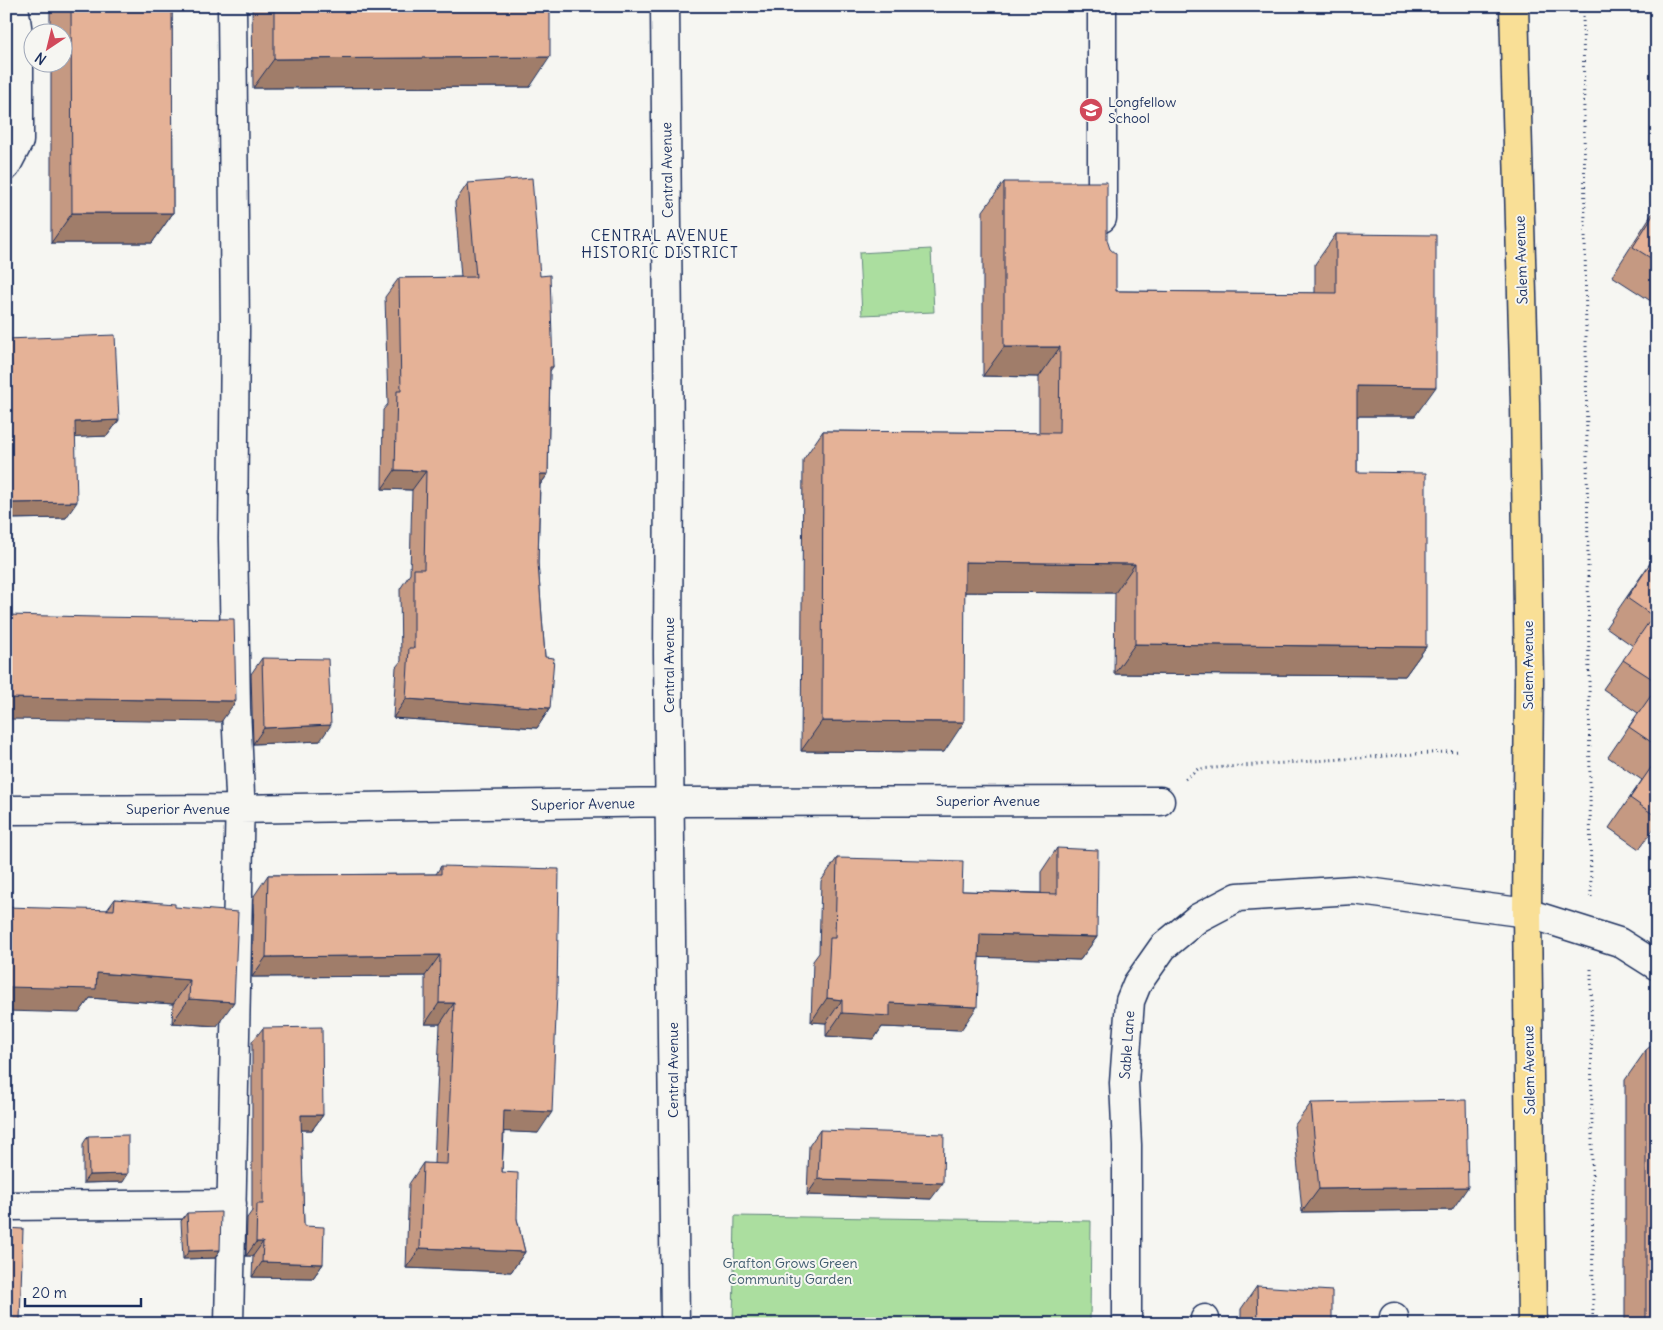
<svg xmlns="http://www.w3.org/2000/svg" width="1663" height="1330" font-family="Delius,sans-serif">
	<style>
		.green { fill: #abde9f; stroke: #63867e }
		.lines { fill: none; stroke-linecap: round; stroke-linejoin: round }
		.minor-casing { stroke: #1b2f5e; stroke-width: 31 }
		.major-casing { stroke: #1b2f5e; stroke-width: 31 }
		.path { stroke: #1b2f5e; stroke-width: 3; stroke-dasharray: 1 4; stroke-linecap: butt }
		.minor { stroke: #f6f6f2; stroke-width: 28 }
		.major { stroke: #f9df96; stroke-width: 28 }
		.wall { fill: #c59982; stroke: #1b2f5e }
		.shaded-wall { fill: #a07d6a; stroke: #1b2f5e }
		.building { fill: #e5b297; stroke: #1b2f5e }
		.labels { text-anchor: middle; stroke-width: 4; stroke-linejoin: round; paint-order: stroke }
		.poi-label { font-size: 14px; fill: #1b2f5e; stroke: #f6f6f2; text-anchor: start }
		.street-label { font-size: 14px; fill: #1b2f5e; stroke: #f6f6f2 }
		.park-label { font-size: 14px; fill: #3f5b6e; stroke: #f6f6f2 }
		.neighbourhood-label { font-size: 15px; letter-spacing: 1px; fill: #1b2f5e; stroke: #f6f6f2 }
	</style>
	<rect width="100%" height="100%" fill="#f6f6f2"/>
	<filter id="ink" filterUnits="userSpaceOnUse"><feTurbulence type="fractalNoise" baseFrequency=".02" numOctaves="2"/><feDisplacementMap in="SourceGraphic" scale="10" xChannelSelector="R" yChannelSelector="G"/><feConvolveMatrix kernelMatrix="1 2 1 2 8 2 1 2 1" color-interpolation-filters="sRGB"/></filter>
	<g filter="url(#ink)">
		<path class="green" d="M 931,249 L 934,312 L 862,315 L 859,253 Z
			M 735,1216 L 1091,1221 L 1090,1324 L 733,1324 Z"/>
		<g class="lines">
			<g class="minor-casing">
				<path id="minor" d="M 665,6 L 669,448 L 668,653 L 675,1324
					M 6,166 L 19,141 L 19,40 L 14,6
					M 1102,218 L 1102,6
					M 6,810 L 240,809 L 671,802 L 1160,801
					M 6,1206 L 232,1204
					M 1205,1319 L 1205,1324
					M 229,1324 L 240,794 L 236,709 L 233,538 L 235,330 L 232,6
					M 1127,1324 L 1127,1145 L 1124,1083 L 1130,1001 L 1137,984 L 1163,947 L 1198,918 L 1238,897 L 1353,890 L 1527,913 L 1619,942 L 1657,966
					M 1394,1324 L 1394,1317"/>
			</g>
			<g class="major-casing">
				<path id="major" d="M 1514,6 L 1525,403 L 1529,681 L 1527,913 L 1532,1324"/>
			</g>
			<path class="path" d="M 1583,6 L 1591,898
				M 1185,779 L 1198,769 L 1459,751
				M 1591,969 L 1593,1324"/>
			<use href="#minor" class="minor"/>
			<use href="#major" class="major"/>
		</g>
		<path class="wall" d="M 50,6 L 172,6 L 173,213 L 152,243 L 51,243 L 51,62 L 62,62 L 62,32 L 50,32 Z
			M 252,6 L 550,6 L 530,87 L 253,88 Z
			M 1004,182 L 1107,240 L 1116,291 L 1315,293 L 1315,264 L 1336,234 L 1415,416 L 1357,416 L 1357,472 L 1426,647 L 1405,676 L 1114,674 L 1115,593 L 965,592 L 944,752 L 801,751 L 803,460 L 823,431 L 1039,433 L 1039,377 L 983,376 L 983,211 Z
			M 468,183 L 540,276 L 553,367 L 550,371 L 548,474 L 540,485 L 538,563 L 545,657 L 550,708 L 537,728 L 393,718 L 396,667 L 401,661 L 400,589 L 410,574 L 412,490 L 382,489 L 383,410 L 388,404 L 385,297 L 399,278 L 461,277 L 455,202 Z
			M 1657,206 L 1657,305 L 1612,276 Z
			M 6,339 L 119,420 L 107,436 L 75,437 L 66,518 L 6,519 Z
			M 1657,553 L 1657,824 L 1639,849 L 1609,828 L 1642,780 L 1608,757 L 1638,713 L 1603,689 L 1633,646 L 1606,627 Z
			M 262,658 L 320,741 L 253,744 L 251,674 Z
			M 1057,848 L 1097,937 L 1080,960 L 979,957 L 961,1030 L 882,1027 L 874,1039 L 826,1036 L 826,1023 L 811,1022 L 813,961 L 819,953 L 821,881 L 837,858 L 962,891 L 1041,893 L 1041,872 Z
			M 441,866 L 538,1133 L 504,1131 L 502,1172 L 517,1219 L 525,1252 L 511,1272 L 406,1268 L 409,1184 L 423,1163 L 434,1164 L 440,1024 L 425,1024 L 425,976 L 252,977 L 254,896 L 268,875 L 436,874 Z
			M 115,899 L 175,907 L 217,1026 L 172,1023 L 173,1004 L 90,998 L 79,1013 L 107,910 Z
			M 263,1028 L 323,1115 L 312,1130 L 301,1130 L 304,1226 L 323,1264 L 313,1278 L 252,1277 L 253,1256 L 246,1256 L 247,1218 L 252,1211 L 252,1042 Z
			M 1646,1050 L 1657,1324 L 1625,1324 L 1625,1080 Z
			M 1311,1103 L 1452,1210 L 1302,1212 L 1294,1126 Z
			M 820,1130 L 931,1199 L 807,1195 L 809,1146 Z
			M 88,1136 L 123,1182 L 83,1183 L 83,1144 Z
			M 187,1213 L 220,1250 L 215,1258 L 183,1259 L 181,1221 Z
			M 1257,1286 L 1332,1324 L 1241,1324 L 1241,1309 Z"/>
		<path class="shaded-wall" d="M 550,57 L 530,87 L 253,88 L 274,59 Z
			M 72,213 L 173,213 L 152,243 L 51,243 Z
			M 1004,347 L 1060,347 L 1039,377 L 983,376 Z
			M 1357,386 L 1436,387 L 1415,416 L 1337,416 Z
			M 119,420 L 107,436 L 64,438 L 75,422 Z
			M 395,470 L 426,471 L 412,490 L 382,489 Z
			M 540,474 L 548,474 L 534,493 Z
			M 77,502 L 66,518 L 6,519 L 6,503 Z
			M 965,562 L 1135,564 L 1115,593 L 945,592 Z
			M 1135,644 L 1426,647 L 1405,676 L 1114,674 Z
			M 6,698 L 236,701 L 221,722 L 6,719 Z
			M 406,699 L 550,708 L 537,728 L 393,718 Z
			M 822,721 L 964,722 L 944,752 L 801,751 Z
			M 331,725 L 320,741 L 253,744 L 264,728 Z
			M 980,934 L 1097,937 L 1080,960 L 964,957 Z
			M 440,955 L 425,976 L 252,977 L 266,957 Z
			M 97,973 L 190,980 L 173,1004 L 90,998 L 79,1013 L 6,1011 L 6,987 Z
			M 827,998 L 842,1000 L 826,1023 L 811,1022 Z
			M 189,999 L 234,1002 L 217,1026 L 172,1023 Z
			M 439,1003 L 454,1003 L 440,1024 L 425,1024 Z
			M 890,1003 L 977,1007 L 961,1030 L 882,1027 L 874,1039 L 826,1036 L 842,1013 Z
			M 504,1110 L 552,1112 L 538,1133 L 490,1131 Z
			M 301,1115 L 323,1115 L 312,1130 L 291,1130 Z
			M 128,1174 L 123,1182 L 83,1183 L 89,1175 Z
			M 818,1179 L 943,1183 L 931,1199 L 807,1195 Z
			M 1468,1187 L 1452,1210 L 1302,1212 L 1319,1189 Z
			M 256,1242 L 263,1242 L 253,1256 L 246,1256 Z
			M 420,1248 L 525,1252 L 511,1272 L 406,1268 Z
			M 220,1250 L 215,1258 L 183,1259 L 189,1251 Z
			M 262,1262 L 323,1264 L 313,1278 L 252,1277 Z"/>
		<path class="building" d="M 71,6 L 172,6 L 173,213 L 72,213 Z
			M 274,6 L 550,6 L 550,57 L 274,59 Z
			M 532,178 L 540,276 L 550,275 L 553,367 L 550,367 L 548,474 L 540,474 L 538,563 L 545,657 L 554,658 L 550,708 L 406,699 L 409,648 L 414,648 L 414,569 L 424,569 L 426,471 L 395,470 L 397,391 L 401,391 L 399,278 L 476,277 L 468,183 Z
			M 1004,182 L 1107,182 L 1107,240 L 1110,249 L 1116,254 L 1116,291 L 1336,293 L 1336,234 L 1436,235 L 1436,387 L 1357,386 L 1357,472 L 1426,473 L 1426,647 L 1135,644 L 1135,564 L 965,562 L 964,722 L 822,721 L 823,431 L 1059,433 L 1060,347 L 1004,347 Z
			M 1657,209 L 1657,262 L 1633,247 Z
			M 115,335 L 119,420 L 75,422 L 77,502 L 6,503 L 6,438 L 8,438 L 6,398 L 6,339 Z
			M 1657,554 L 1657,682 L 1623,660 L 1653,616 L 1627,598 Z
			M 6,615 L 96,617 L 234,619 L 236,701 L 6,698 Z
			M 262,658 L 328,659 L 331,725 L 264,728 Z
			M 1657,687 L 1657,746 L 1629,727 Z
			M 1657,759 L 1657,817 L 1630,798 Z
			M 1057,848 L 1098,850 L 1097,937 L 980,934 L 977,1007 L 890,1003 L 890,1016 L 842,1013 L 842,1000 L 827,998 L 830,938 L 835,938 L 837,858 L 963,861 L 962,891 L 1057,894 Z
			M 441,866 L 559,869 L 557,993 L 552,1112 L 504,1110 L 502,1172 L 518,1173 L 517,1219 L 525,1252 L 420,1248 L 423,1163 L 447,1164 L 454,1003 L 439,1003 L 440,955 L 266,957 L 268,875 L 441,874 Z
			M 115,899 L 175,904 L 175,907 L 238,912 L 234,1002 L 189,999 L 190,980 L 97,973 L 96,989 L 6,987 L 6,907 L 114,910 Z
			M 322,1027 L 323,1115 L 301,1115 L 304,1226 L 324,1227 L 323,1264 L 262,1262 L 263,1242 L 256,1242 L 257,1204 L 263,1204 L 263,1028 Z
			M 1657,1041 L 1657,1324 L 1646,1324 L 1646,1050 Z
			M 1466,1100 L 1468,1187 L 1319,1189 L 1311,1103 Z
			M 820,1130 L 944,1134 L 943,1183 L 818,1179 Z
			M 128,1135 L 128,1174 L 89,1175 L 88,1136 Z
			M 221,1212 L 220,1250 L 189,1251 L 187,1213 Z
			M 6,1228 L 23,1229 L 20,1320 L 32,1322 L 33,1324 L 6,1324 Z
			M 1257,1286 L 1332,1291 L 1332,1324 L 1258,1324 Z
			M 274,1322 L 328,1322 L 328,1324 L 274,1324 Z
			M 548,1322 L 548,1324 L 432,1324 L 432,1323 Z"/>
	</g>
	<defs>
		<g id="school-disc" transform="scale(1.25)"><circle r="9.5" fill="#d1495b" stroke="#f6f6f2"/><path d="M0-5L7-2L0 1L-7-2ZM-4 1L0 2.5L4 1V4Q0 6-4 4Z" fill="#fff"/></g>
	</defs>
	<g fill-rule="evenodd">
		<use href="#school-disc" x="1091" y="110"/>
	</g>
	<g class="labels">
		<g class="poi-label">
			<text x="1108" y="107">Longfellow<tspan x="1108" dy="16">School</tspan></text>
		</g>
		<g class="street-label">
			<text transform="translate(667 170) rotate(-91)" y="5">Central Avenue</text>
			<text transform="translate(1521 260) rotate(-92)" y="5">Salem Avenue</text>
			<text transform="translate(669 665) rotate(-90)" y="5">Central Avenue</text>
			<text transform="translate(1528 665) rotate(-90)" y="5">Salem Avenue</text>
			<text x="988" y="806">Superior Avenue</text>
			<text transform="translate(583 804) rotate(-1)" y="5">Superior Avenue</text>
			<text x="178" y="814">Superior Avenue</text>
			<text transform="translate(1127 1045) rotate(-86)" y="5">Sable Lane</text>
			<text transform="translate(673 1070) rotate(-90)" y="5">Central Avenue</text>
			<text transform="translate(1529 1070) rotate(-91)" y="5">Salem Avenue</text>
		</g>
		<g class="park-label">
			<text x="790" y="1268">Grafton Grows Green<tspan x="790" dy="16">Community Garden</tspan></text>
		</g>
		<g class="neighbourhood-label">
			<text x="660" y="241">CENTRAL AVENUE<tspan x="660" dy="17">HISTORIC DISTRICT</tspan></text>
		</g>
	</g>
	<rect width="1663" height="1330" fill="none" stroke="#f6f6f2" stroke-width="25"/>
	<rect x="12" y="12" width="1638" height="1305" fill="none" stroke="#1b2f5e" stroke-width="2" filter="url(#ink)"/>
	<g transform="translate(48 48) rotate(215)"><circle r="24" fill="#f6f6f2" stroke="#9ea6b7"/>
	<path d="M0-4L9 19L0 12L-9 19Z" fill="#d1495b"/>
	<text y="-8" font-size="14" font-weight="bold" text-anchor="middle" fill="#1b2f5e">N</text>
	</g>
	<path d="M25 1298v8h116v-8" fill="none" stroke="#1b2f5e" stroke-width="2.5"/>
	<text x="32" y="1298" font-size="15" fill="#1b2f5e" stroke="#f6f6f2" stroke-width="4" paint-order="stroke">20 m</text>
</svg>
